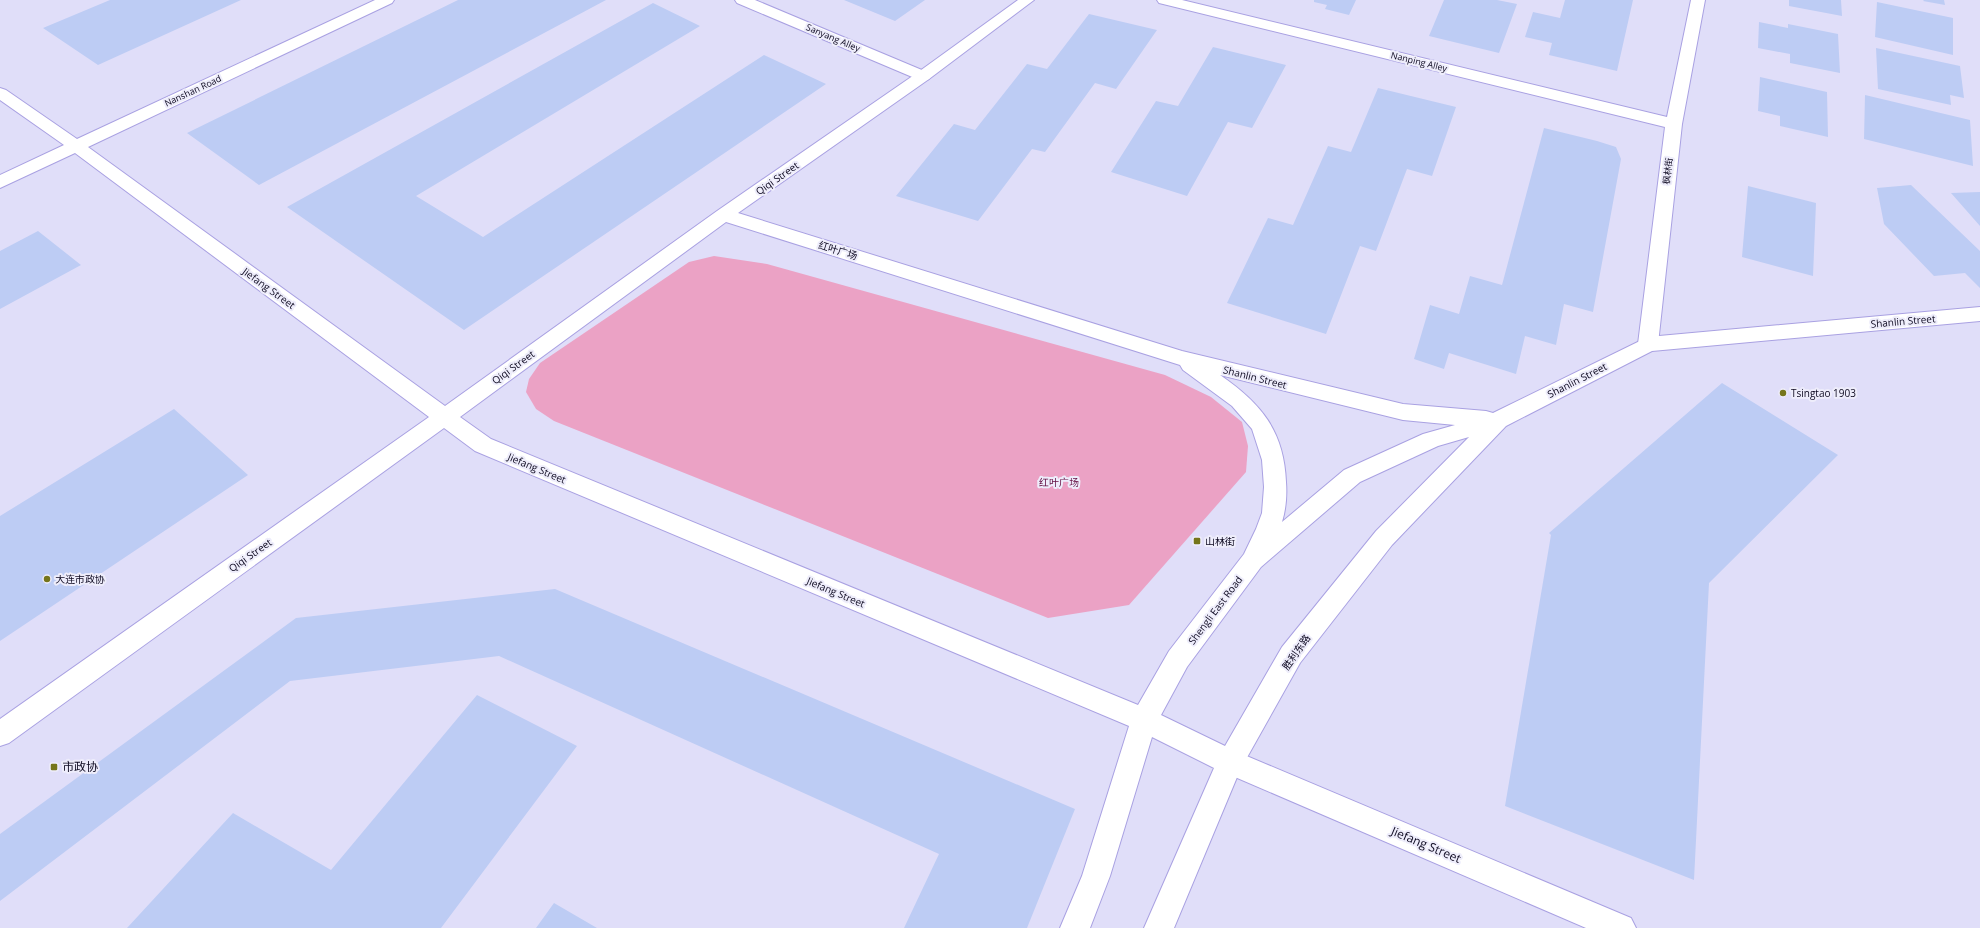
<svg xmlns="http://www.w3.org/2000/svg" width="1980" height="928" font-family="'Open Sans','Noto Sans SC',sans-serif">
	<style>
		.green { fill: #eba2c5 }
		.building { fill: #bdccf4 }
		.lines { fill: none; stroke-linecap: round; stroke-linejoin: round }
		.street-casing { stroke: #a9a1e2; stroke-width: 2 }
		.secondary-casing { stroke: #a9a1e2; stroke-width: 2 }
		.street { fill: #fff; fill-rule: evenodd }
		.secondary { fill: #fff; fill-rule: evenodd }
		.poi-dot { fill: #75751b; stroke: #eeedfb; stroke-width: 1.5 }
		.labels { text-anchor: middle; stroke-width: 4; stroke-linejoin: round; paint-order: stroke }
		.far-street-label { font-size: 9px; fill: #0d0920; stroke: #eeedfb }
		.street-label { font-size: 10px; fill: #0d0920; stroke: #eeedfb }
		.poi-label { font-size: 10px; fill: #0d0920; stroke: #eeedfb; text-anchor: start }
		.park-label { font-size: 10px; fill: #630e42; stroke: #eeedfb }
		.near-poi-label { font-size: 12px; fill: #0d0920; stroke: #eeedfb; text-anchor: start }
		.near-street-label { font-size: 12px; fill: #0d0920; stroke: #eeedfb }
	</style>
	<rect width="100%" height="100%" fill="#e0def9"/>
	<path class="green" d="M 714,256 L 767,264 L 1165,375 L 1211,397 L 1242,422 L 1248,446 L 1246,472 L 1129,605 L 1048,618 L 554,421 L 536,409 L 526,392 L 529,379 L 540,363 L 689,262 Z"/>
	<path class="building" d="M 110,0 L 241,0 L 98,65 L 43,28 Z
		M 458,0 L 606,0 L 259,185 L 187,133 Z
		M 844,0 L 925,0 L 895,21 Z
		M 1314,0 L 1356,0 L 1349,15 L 1325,9 L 1327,5 L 1314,2 Z
		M 1444,0 L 1497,0 L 1517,4 L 1499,53 L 1429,36 Z
		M 1565,0 L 1633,0 L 1617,71 L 1549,55 L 1552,43 L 1525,37 L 1533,12 L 1560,18 Z
		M 1789,0 L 1841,0 L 1842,16 L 1789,6 Z
		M 1924,0 L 1944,0 L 1945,5 L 1923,1 Z
		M 1877,2 L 1953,18 L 1953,55 L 1875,37 Z
		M 653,3 L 700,26 L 416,196 L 483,237 L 764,55 L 826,84 L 464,330 L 287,207 Z
		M 1089,14 L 1157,30 L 1116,89 L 1095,83 L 1045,152 L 1032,149 L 978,221 L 896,196 L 954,124 L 975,130 L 1027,64 L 1047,69 Z
		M 1759,22 L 1788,28 L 1788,24 L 1838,34 L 1840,73 L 1790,63 L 1790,54 L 1758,48 Z
		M 1213,47 L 1286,65 L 1252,128 L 1228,122 L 1187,196 L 1111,172 L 1156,101 L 1178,106 Z
		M 1876,48 L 1960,66 L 1964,98 L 1950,95 L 1951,105 L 1878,89 Z
		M 1760,77 L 1827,92 L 1828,137 L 1780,126 L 1780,116 L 1758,111 Z
		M 1378,88 L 1456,107 L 1432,176 L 1407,169 L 1376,251 L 1360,246 L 1326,334 L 1227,303 L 1268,218 L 1293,225 L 1328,146 L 1351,152 Z
		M 1865,95 L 1970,120 L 1973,166 L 1864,139 Z
		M 1544,128 L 1597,141 L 1616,147 L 1621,159 L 1593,312 L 1564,304 L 1556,345 L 1525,336 L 1516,374 L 1449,353 L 1444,369 L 1414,359 L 1430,305 L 1459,314 L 1470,276 L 1502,285 Z
		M 1911,185 L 1980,251 L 1980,288 L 1965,273 L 1934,276 L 1884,224 L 1877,188 Z
		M 1748,186 L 1816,203 L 1813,276 L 1742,257 Z
		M 1980,192 L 1980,226 L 1951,193 Z
		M 38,231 L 81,265 L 0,309 L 0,251 Z
		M 1722,383 L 1838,455 L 1709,583 L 1694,880 L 1505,806 L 1551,535 L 1549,533 Z
		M 174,409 L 248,475 L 0,641 L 0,516 Z
		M 555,589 L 1075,809 L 1027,928 L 904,928 L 939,854 L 499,656 L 290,681 L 0,901 L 0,834 L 296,618 Z
		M 477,695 L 577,746 L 441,928 L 127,928 L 233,813 L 331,870 Z
		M 554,903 L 597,928 L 536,928 Z"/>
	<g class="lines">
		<g class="street-casing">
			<path id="street" d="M 735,0 L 755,0 L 929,73 L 931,76 L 929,79 L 923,81 L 917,79 L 737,3 Z
				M 1157,0 L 1182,0 L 1667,117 L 1691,0 L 1705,0 L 1682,124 L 1658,344 L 1655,349 L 1648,351 L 1641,349 L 1638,344 L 1665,127 L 1159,3 Z
				M 1230,749 L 1631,918 L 1636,928 L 1586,928 L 1221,771 L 1217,762 L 1221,753 Z"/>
		</g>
		<g class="secondary-casing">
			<path id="secondary" d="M 375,0 L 394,0 L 392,3 L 88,147 L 445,406 L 717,211 L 917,73 L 1018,0 L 1034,0 L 929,79 L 738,213 L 1182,351 L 1403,404 L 1486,411 L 1493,413 L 1648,337 L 1980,307 L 1980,321 L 1652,351 L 1506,426 L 1392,545 L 1300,663 L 1240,770 L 1174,928 L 1144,928 L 1214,768 L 1152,737 L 1110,876 L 1090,928 L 1060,928 L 1082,876 L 1129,726 L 475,451 L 444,428 L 9,743 L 0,746 L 0,719 L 429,417 L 75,153 L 0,188 L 0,175 L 64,145 L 0,100 L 0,88 L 6,90 L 77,139 ZM 726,222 L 1180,365 L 1183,370 L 1232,406 L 1252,429 L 1262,460 L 1264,487 L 1262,513 L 1256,529 L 1244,554 L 1169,651 L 1138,705 L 491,439 L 460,417 ZM 1220,375 L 1403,420 L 1455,425 L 1423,434 L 1344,470 L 1282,522 C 1286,509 1287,495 1286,482 C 1284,431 1261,403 1220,375 ZM 1469,437 L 1376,531 L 1282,647 L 1225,746 L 1161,715 L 1187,667 L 1261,567 L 1360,482 L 1438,446 Z"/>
		</g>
		<use href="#street" class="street"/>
		<use href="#secondary" class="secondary"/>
	</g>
	<g class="poi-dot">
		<circle cx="1783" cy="393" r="4"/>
		<rect x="1193" y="537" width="8" height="8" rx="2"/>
		<circle cx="47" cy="579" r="4"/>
		<rect x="50" y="763" width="8" height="8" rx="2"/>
	</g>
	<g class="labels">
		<g class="far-street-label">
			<text transform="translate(833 38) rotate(23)" y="3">Sanyang Alley</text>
			<text transform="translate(1419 62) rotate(14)" y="3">Nanping Alley</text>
			<text transform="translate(193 91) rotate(-25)" y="3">Nanshan Road</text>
			<text transform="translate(1668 171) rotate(-83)" y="3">枫林街</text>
		</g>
		<g class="street-label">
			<text transform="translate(777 178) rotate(-35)" y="4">Qiqi Street</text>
			<text transform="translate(838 250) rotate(17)" y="4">红叶广场</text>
			<text transform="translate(269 288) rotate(36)" y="4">Jiefang Street</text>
			<text transform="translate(1903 321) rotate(-5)" y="4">Shanlin Street</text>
			<text transform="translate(513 367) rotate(-36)" y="4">Qiqi Street</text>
			<text transform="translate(1255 377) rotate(14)" y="4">Shanlin Street</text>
			<text transform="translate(1577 380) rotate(-27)" y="4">Shanlin Street</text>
			<text transform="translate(537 468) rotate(23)" y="4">Jiefang Street</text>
			<text transform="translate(250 555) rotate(-35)" y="4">Qiqi Street</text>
			<text transform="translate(836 592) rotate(23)" y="4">Jiefang Street</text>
			<text transform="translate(1215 610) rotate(-53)" y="4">Shengli East Road</text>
			<text transform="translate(1296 652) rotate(-55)" y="4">胜利东路</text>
		</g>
		<g class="poi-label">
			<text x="1791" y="397">Tsingtao 1903</text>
			<text x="1205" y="545">山林街</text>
			<text x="55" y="583">大连市政协</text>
		</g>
		<g class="park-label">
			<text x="1059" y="486">红叶广场</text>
		</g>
		<g class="near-poi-label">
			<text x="62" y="771">市政协</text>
		</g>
		<g class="near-street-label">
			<text transform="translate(1426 845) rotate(23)" y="4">Jiefang Street</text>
		</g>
	</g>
</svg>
